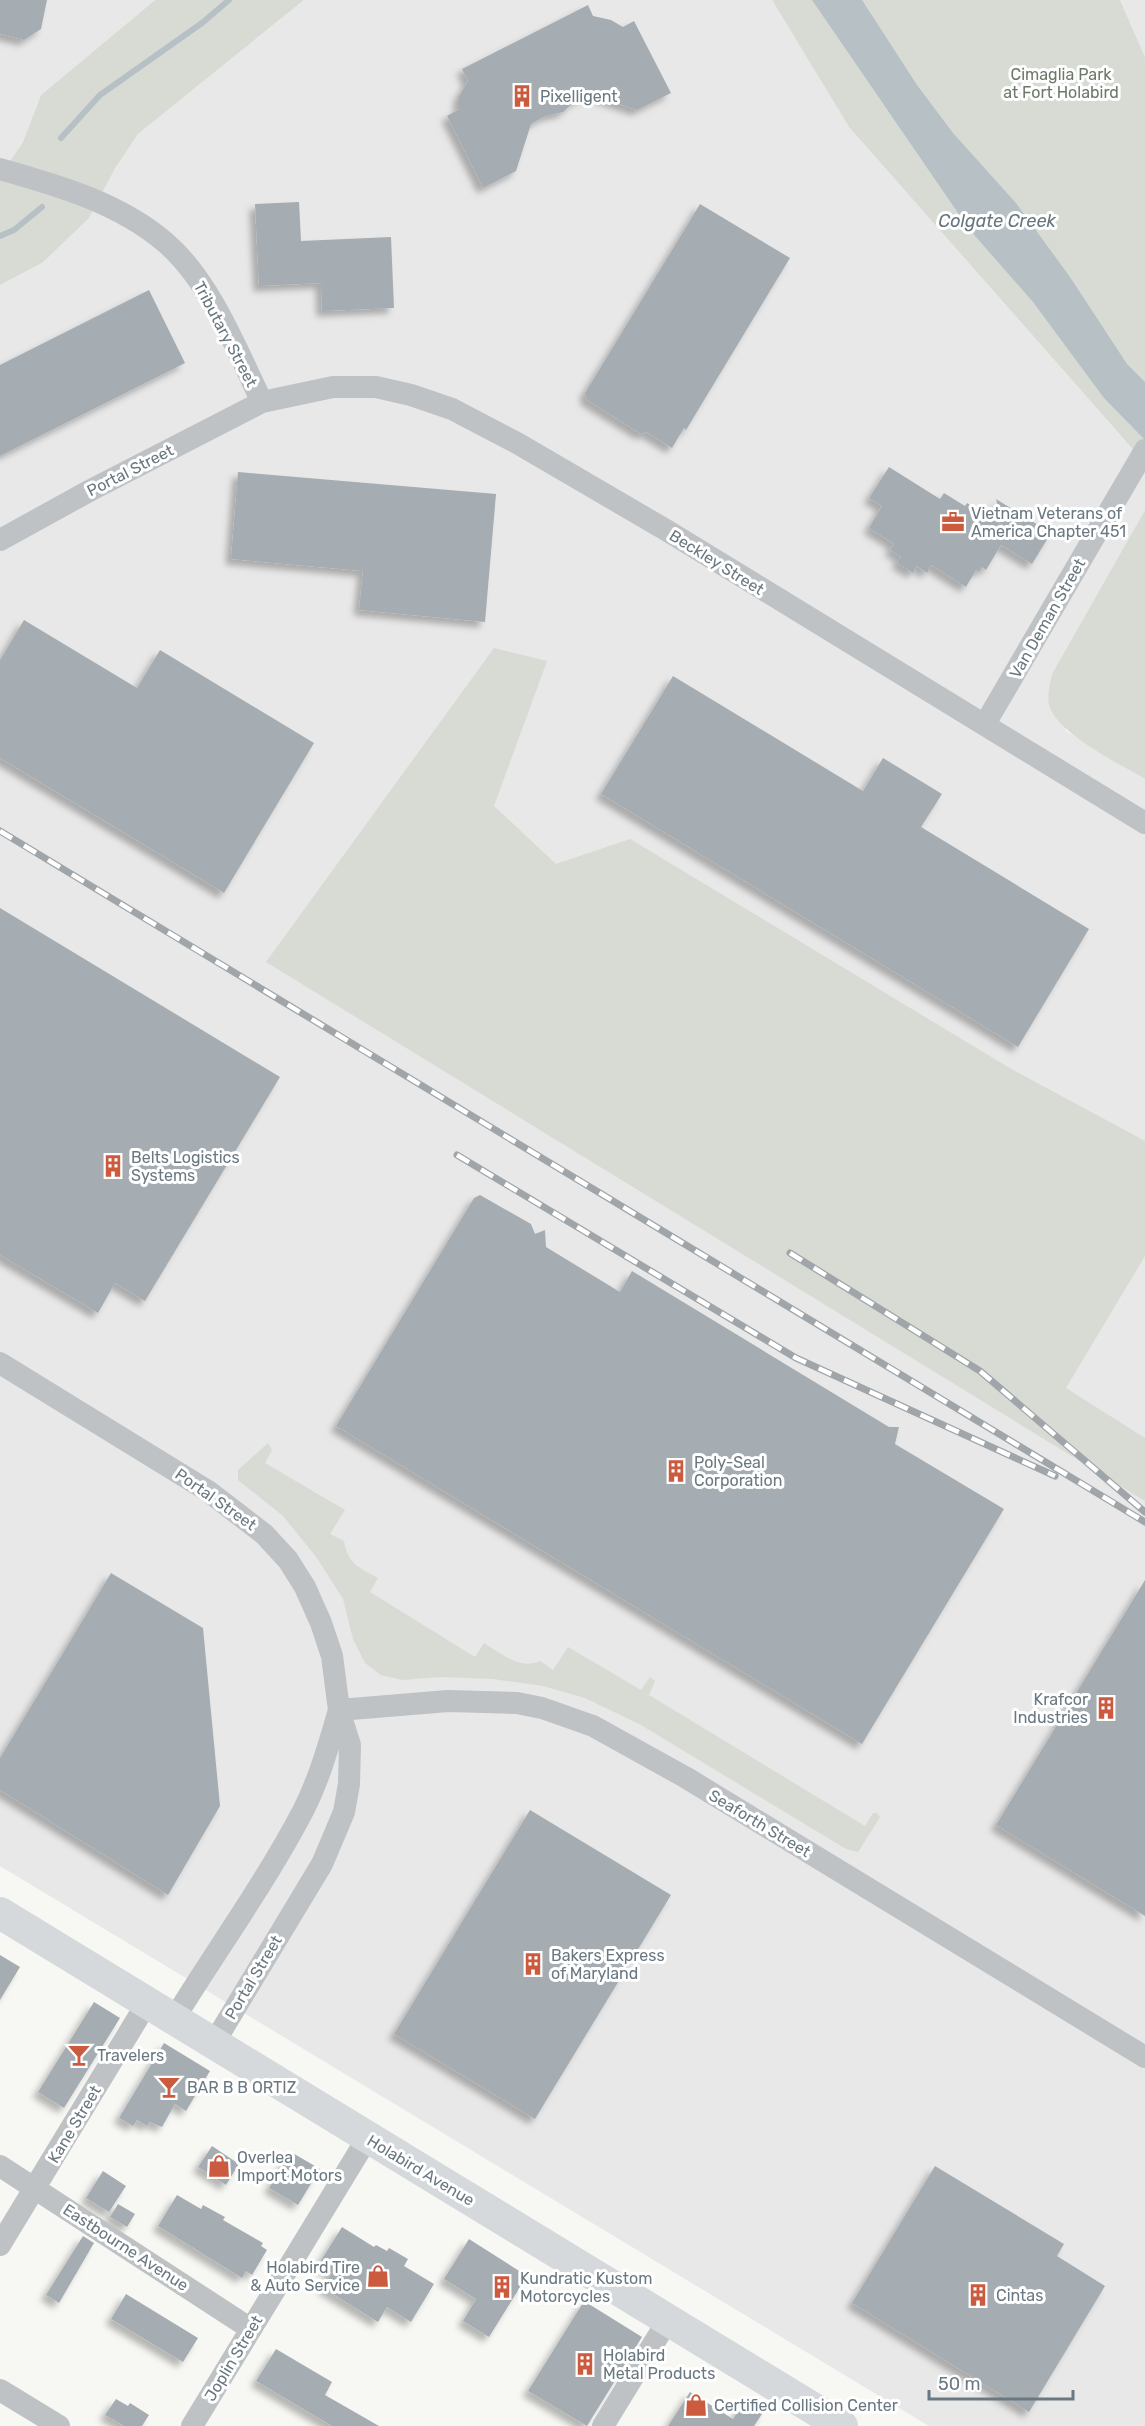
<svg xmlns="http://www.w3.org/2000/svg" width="1145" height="2426" font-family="Rubik,sans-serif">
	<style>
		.built { fill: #e7e8e7 }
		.green { fill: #d7dbd4 }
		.water { fill: #b7c1c5 }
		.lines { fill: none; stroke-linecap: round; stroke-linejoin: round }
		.stream { stroke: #b7c1c5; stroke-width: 6 }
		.building { fill: #a6adb2; filter: url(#shadow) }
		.street { stroke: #bec2c5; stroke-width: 22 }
		.secondary { stroke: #d5d9dc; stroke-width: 32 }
		.rail-casing { stroke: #9fa5a9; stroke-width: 7 }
		.rail { stroke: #fff; stroke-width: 4.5; stroke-dasharray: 14; stroke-linecap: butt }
		.labels { text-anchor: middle; stroke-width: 6; stroke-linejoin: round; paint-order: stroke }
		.park-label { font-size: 16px; fill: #6c7968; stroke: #fff }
		.poi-label { font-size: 16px; fill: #6a7881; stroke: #fff; text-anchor: start }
		.street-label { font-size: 16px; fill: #6a7881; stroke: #fff }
		.water-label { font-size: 18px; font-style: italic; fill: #66777d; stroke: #fff }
	</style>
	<defs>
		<filter id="shadow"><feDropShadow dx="-5.5" dy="5.5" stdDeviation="3" flood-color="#0004"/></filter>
	</defs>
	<rect width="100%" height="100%" fill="#f7f7f4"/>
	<path class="built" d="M 0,0 L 155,0 L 41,95 L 23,142 L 0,176 Z
		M 304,0 L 772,0 L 849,127 L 1145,463 L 1145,510 L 1053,672 L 1066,731 L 1145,779 L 1145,2426 L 929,2426 L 0,1866 L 0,285 L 42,263 L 114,170 L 138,134 Z
		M 1120,0 L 1145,0 L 1145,57 Z"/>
	<path class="green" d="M 155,0 L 304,0 L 138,134 L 114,170 L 89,218 L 42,263 L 0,285 L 0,176 L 23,142 L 41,95 Z
		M 772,0 L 1120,0 L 1145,57 L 1145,463 L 849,127 Z
		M 1145,510 L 1145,779 C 1119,763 1057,734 1049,705 C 1047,695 1050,682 1053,672 Z
		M 494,648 L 547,661 L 494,806 L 556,864 L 630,839 L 1013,1070 L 1145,1141 L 1145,1256 L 1066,1388 L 1145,1438 L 1145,1501 L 266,962 Z
		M 268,1443 L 272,1450 L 265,1463 L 345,1510 L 330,1534 L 344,1541 C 348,1565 359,1567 378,1578 L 370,1592 L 475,1657 L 484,1643 C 502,1654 519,1670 540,1661 L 553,1670 L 568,1647 L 641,1690 L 650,1677 L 655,1681 L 649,1695 L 865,1826 L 873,1813 L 877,1813 L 880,1817 L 858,1852 L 846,1849 L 641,1725 L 585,1698 L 543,1686 L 493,1679 L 440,1677 L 402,1680 L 381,1675 L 365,1663 L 353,1639 L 343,1599 L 317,1558 L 283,1516 L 238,1480 L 238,1470 Z"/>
	<path class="water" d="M 812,0 L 862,0 L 917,85 L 953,133 L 1016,203 L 1070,277 L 1127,364 L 1145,382 L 1145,440 L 1104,398 L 1033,302 L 969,229 Z"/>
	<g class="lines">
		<path class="stream" d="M 61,138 L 100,95 L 202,23 L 229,0
			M 0,236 L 14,230 L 42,207"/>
	</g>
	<path class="building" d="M 0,0 L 47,0 L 41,29 L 24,40 L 0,34 Z
		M 588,5 L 593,16 L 611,20 L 623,27 L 634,21 L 671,93 L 637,110 L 590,94 L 575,101 L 563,112 L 545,116 L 531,124 L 516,171 L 483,188 L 447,116 L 459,109 L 459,96 L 468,81 L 462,69 Z
		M 299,202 L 301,241 L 391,237 L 394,308 L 322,311 L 321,283 L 259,286 L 255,204 Z
		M 700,204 L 790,258 L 686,430 L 684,428 L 672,448 L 646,432 L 641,434 L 587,400 L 585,393 Z
		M 149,290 L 185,363 L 0,456 L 0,365 Z
		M 889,467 L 940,499 L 944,493 L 965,506 L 967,503 L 1003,526 L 996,499 L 1051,533 L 1032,564 L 1001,545 L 986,570 L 982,567 L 979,572 L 976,570 L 966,587 L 931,565 L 927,573 L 917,566 L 913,573 L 897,563 L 901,557 L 890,550 L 894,544 L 869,528 L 882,506 L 869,498 Z
		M 238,472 L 496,494 L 485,622 L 359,610 L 363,571 L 231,559 Z
		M 24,620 L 137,688 L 160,650 L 314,743 L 224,893 L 0,758 L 0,660 Z
		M 673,676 L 863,791 L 883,758 L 942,794 L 921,827 L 1089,929 L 1018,1047 L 601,794 Z
		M 0,908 L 280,1077 L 145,1301 L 115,1283 L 98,1313 L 0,1255 Z
		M 480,1195 L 531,1224 L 535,1234 L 545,1230 L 546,1247 L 620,1292 L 632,1271 L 889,1427 L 899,1427 L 895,1444 L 1004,1509 L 862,1744 L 336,1426 L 474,1198 Z
		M 111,1573 L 203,1628 L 220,1806 L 168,1895 L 0,1790 L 0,1758 Z
		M 1145,1580 L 1145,1916 L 996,1825 Z
		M 530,1810 L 671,1895 L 535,2119 L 394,2034 Z
		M 0,1955 L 20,1967 L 0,2000 Z
		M 94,2002 L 120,2018 L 64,2108 L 38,2092 Z
		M 164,2043 L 210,2071 L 186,2111 L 175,2104 L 162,2127 L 150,2122 L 147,2126 L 137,2120 L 133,2126 L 119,2118 Z
		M 212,2146 L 239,2164 L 226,2185 L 198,2167 Z
		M 291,2152 L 320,2169 L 298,2205 L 269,2188 Z
		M 935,2166 L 1064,2244 L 1057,2256 L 1105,2286 L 1029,2412 L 852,2303 Z
		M 103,2171 L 126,2186 L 109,2212 L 86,2198 Z
		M 177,2195 L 201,2209 L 203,2205 L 225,2217 L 223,2220 L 263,2243 L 261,2246 L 267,2250 L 252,2275 L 246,2271 L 242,2278 L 158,2226 Z
		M 118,2204 L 135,2214 L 127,2227 L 110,2217 Z
		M 342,2227 L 374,2247 L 376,2245 L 387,2251 L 389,2248 L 408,2259 L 404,2266 L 434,2284 L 411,2322 L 387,2307 L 378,2322 L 323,2288 L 332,2273 L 321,2267 L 323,2264 L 320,2262 Z
		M 83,2236 L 94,2243 L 59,2303 L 46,2295 Z
		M 469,2239 L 527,2276 L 489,2337 L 463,2321 L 476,2299 L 444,2279 Z
		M 126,2294 L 198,2338 L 183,2362 L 111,2319 Z
		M 584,2301 L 642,2337 L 587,2426 L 528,2391 Z
		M 276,2349 L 332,2382 L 325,2395 L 379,2426 L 332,2426 L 256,2381 Z
		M 690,2392 L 733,2419 L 746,2399 L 764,2411 L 754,2426 L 668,2426 Z
		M 116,2399 L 128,2406 L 130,2403 L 149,2415 L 142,2426 L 124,2426 L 105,2415 Z"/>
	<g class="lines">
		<path class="street" d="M 0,169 C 57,185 120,203 166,243 C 210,281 237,350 262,402
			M 0,540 L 91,490 L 262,402 L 333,387 L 376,387 L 411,395 L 452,409 L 517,443 L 666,530 L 1145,823
			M 985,724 L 1145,450
			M 0,1363 L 208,1491 L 264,1534 L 288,1560 L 305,1587 L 321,1623 L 332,1656 L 339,1710 L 350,1745 L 349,1784 L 344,1812 L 322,1864 L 214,2043
			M 339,1710 L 448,1701 L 517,1703 L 542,1708 L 593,1726 L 685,1777 L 1145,2057
			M 174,2019 C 217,1949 266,1882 304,1809 C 320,1777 329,1744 339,1710
			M 0,2166 L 251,2329
			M 0,2245 L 147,2003
			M 0,2390 L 59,2426
			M 192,2426 L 368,2137
			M 603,2426 L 668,2320"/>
		<path class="secondary" d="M 0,1913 L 842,2426"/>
		<g class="rail-casing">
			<path id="rail" d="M 0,831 L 1145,1522
				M 457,1155 L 796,1358 L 1055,1476
				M 790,1253 L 980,1371 L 1145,1512"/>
		</g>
		<use href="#rail" class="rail"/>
	</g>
	<defs>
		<g id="building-bare" transform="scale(1.8)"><path d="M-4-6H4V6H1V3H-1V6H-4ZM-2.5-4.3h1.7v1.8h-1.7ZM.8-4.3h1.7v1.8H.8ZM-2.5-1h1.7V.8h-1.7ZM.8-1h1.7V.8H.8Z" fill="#cc5a3e" stroke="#fff" stroke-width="2.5" paint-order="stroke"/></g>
		<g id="office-bare" transform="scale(1.8)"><path d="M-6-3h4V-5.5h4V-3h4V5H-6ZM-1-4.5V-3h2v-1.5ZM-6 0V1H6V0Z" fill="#cc5a3e" stroke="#fff" stroke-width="2.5" paint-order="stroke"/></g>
		<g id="bar-bare" transform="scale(1.8)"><path d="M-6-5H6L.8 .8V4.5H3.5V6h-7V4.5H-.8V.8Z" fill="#cc5a3e" stroke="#fff" stroke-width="2.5" paint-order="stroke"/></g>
		<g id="shop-bare" transform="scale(1.8)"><path d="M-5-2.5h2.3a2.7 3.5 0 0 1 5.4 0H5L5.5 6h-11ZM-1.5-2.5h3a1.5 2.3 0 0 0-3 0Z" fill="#cc5a3e" stroke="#fff" stroke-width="2.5" paint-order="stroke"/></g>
	</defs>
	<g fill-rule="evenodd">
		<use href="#building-bare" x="522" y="96"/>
		<use href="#office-bare" x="953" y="522"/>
		<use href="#building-bare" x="113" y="1166"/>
		<use href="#building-bare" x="676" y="1471"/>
		<use href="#building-bare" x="1106" y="1708"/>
		<use href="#building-bare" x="533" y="1964"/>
		<use href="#bar-bare" x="79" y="2055"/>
		<use href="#bar-bare" x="169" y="2087"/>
		<use href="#shop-bare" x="219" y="2166"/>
		<use href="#shop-bare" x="378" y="2276"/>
		<use href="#building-bare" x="502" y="2287"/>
		<use href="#building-bare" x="978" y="2295"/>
		<use href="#building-bare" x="585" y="2364"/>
		<use href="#shop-bare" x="696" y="2405"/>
	</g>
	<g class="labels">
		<g class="park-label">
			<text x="1061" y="80">Cimaglia Park<tspan x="1061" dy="18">at Fort Holabird</tspan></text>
		</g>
		<g class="poi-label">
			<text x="540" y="102">Pixelligent</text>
			<text x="971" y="519">Vietnam Veterans of<tspan x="971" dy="18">America Chapter 451</tspan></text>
			<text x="131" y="1163">Belts Logistics<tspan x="131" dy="18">Systems</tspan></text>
			<text x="694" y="1468">Poly-Seal<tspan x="694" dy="18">Corporation</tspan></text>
			<text x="1088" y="1705" text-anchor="end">Krafcor<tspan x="1088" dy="18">Industries</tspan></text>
			<text x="551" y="1961">Bakers Express<tspan x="551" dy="18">of Maryland</tspan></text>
			<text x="97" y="2061">Travelers</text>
			<text x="187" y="2093">BAR B B ORTIZ</text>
			<text x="237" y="2163">Overlea<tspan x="237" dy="18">Import Motors</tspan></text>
			<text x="360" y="2273" text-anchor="end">Holabird Tire<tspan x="360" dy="18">&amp; Auto Service</tspan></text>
			<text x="520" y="2284">Kundratic Kustom<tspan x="520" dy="18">Motorcycles</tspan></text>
			<text x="996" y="2301">Cintas</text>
			<text x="603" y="2361">Holabird<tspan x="603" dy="18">Metal Products</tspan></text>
			<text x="714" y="2411">Certified Collision Center</text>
		</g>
		<g class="street-label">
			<text transform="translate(226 334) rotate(62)" y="6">Tributary Street</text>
			<text transform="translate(130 470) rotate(-27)" y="6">Portal Street</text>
			<text transform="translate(717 562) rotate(32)" y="6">Beckley Street</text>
			<text transform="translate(1047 618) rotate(-60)" y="6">Van Deman Street</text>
			<text transform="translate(216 1499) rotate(35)" y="6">Portal Street</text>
			<text transform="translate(760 1823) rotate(31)" y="6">Seaforth Street</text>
			<text transform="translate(253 1977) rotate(-59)" y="6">Portal Street</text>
			<text transform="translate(74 2124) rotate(-59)" y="6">Kane Street</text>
			<text transform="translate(421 2170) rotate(31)" y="6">Holabird Avenue</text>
			<text transform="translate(126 2247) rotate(33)" y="6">Eastbourne Avenue</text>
			<text transform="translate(233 2358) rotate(-59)" y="6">Joplin Street</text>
		</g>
		<g class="water-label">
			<text x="997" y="227">Colgate Creek</text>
		</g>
	</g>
	<path d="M929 2390v9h144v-9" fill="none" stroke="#6a7881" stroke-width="3"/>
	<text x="938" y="2390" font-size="18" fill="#6a7881" stroke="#ffffff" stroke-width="4.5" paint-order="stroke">50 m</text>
</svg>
